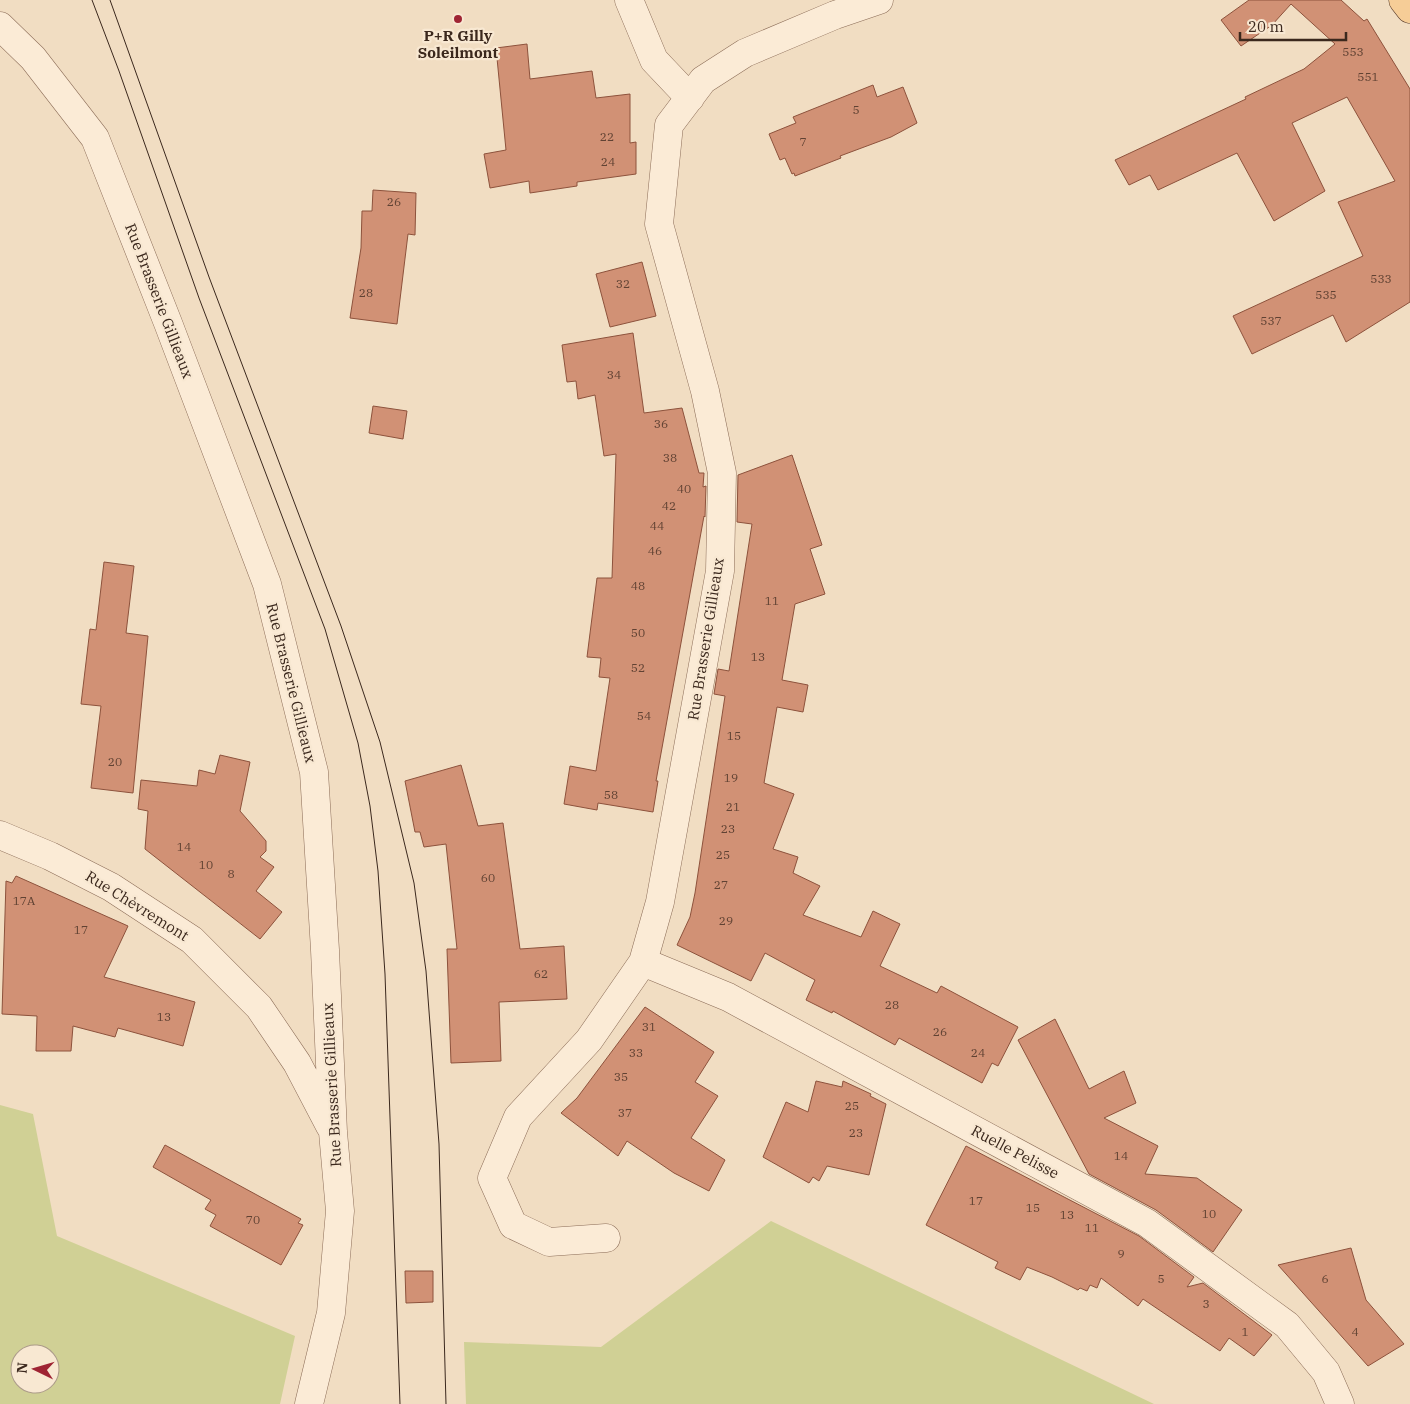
<svg xmlns="http://www.w3.org/2000/svg" width="1410" height="1404" font-family="'IBM Plex Serif',serif">
	<style>
		.green { fill: #d0d095; fill-rule: evenodd }
		.building { fill: #d19175; stroke: #8d523c }
		.lines { fill: none; stroke-linecap: round; stroke-linejoin: round }
		.minor-casing { stroke: #8c6d58; stroke-width: 29 }
		.major-casing { stroke: #593c2c; stroke-width: 29 }
		.minor { stroke: #fbebd6; stroke-width: 28 }
		.major { stroke: #f6cd97; stroke-width: 28 }
		.tram { stroke: #3b281d; stroke-width: 1 }
		.poi-dot { fill: #9f2433; stroke: #f8e8d2; stroke-width: 2 }
		.labels { text-anchor: middle; stroke-width: 4.5; stroke-linejoin: round; paint-order: stroke }
		.number-label { font-size: 12px; fill: #604233 }
		.poi-label { font-size: 15px; font-weight: bold; fill: #3b281d; stroke: #f8e8d2 }
		.street-label { font-size: 15px; fill: #3b281d; stroke: #f8e8d2 }
	</style>
	<rect width="100%" height="100%" fill="#f1ddc2"/>
	<path class="green" d="M 0,1105 L 33,1114 L 57,1236 L 295,1336 L 280,1404 L 0,1404 ZM 20,1354 L 50,1354 L 50,1384 L 20,1384 Z
		M 771,1221 L 1154,1404 L 466,1404 L 464,1342 L 601,1347 Z"/>
	<path class="building" d="M 1249,0 L 1341,0 L 1364,21 L 1367,19 L 1410,89 L 1410,302 L 1346,342 L 1333,315 L 1252,354 L 1233,316 L 1363,256 L 1338,202 L 1395,181 L 1347,97 L 1292,123 L 1325,191 L 1274,221 L 1237,153 L 1158,190 L 1150,175 L 1129,185 L 1115,160 L 1246,99 L 1245,97 L 1304,69 L 1335,44 L 1291,4 L 1272,25 L 1241,46 L 1221,20 Z
		M 527,44 L 530,79 L 592,71 L 596,98 L 630,94 L 630,143 L 636,142 L 636,174 L 577,182 L 577,186 L 530,193 L 529,181 L 490,188 L 484,154 L 506,150 L 496,48 Z
		M 873,85 L 877,97 L 903,87 L 917,123 L 891,137 L 840,156 L 841,158 L 795,176 L 794,173 L 792,174 L 785,158 L 780,160 L 769,134 L 796,123 L 793,117 Z
		M 373,190 L 416,193 L 415,235 L 408,234 L 397,324 L 350,318 L 361,248 L 362,211 L 372,211 Z
		M 642,262 L 656,316 L 610,327 L 596,274 Z
		M 633,333 L 644,413 L 682,408 L 699,473 L 704,473 L 703,487 L 706,486 L 705,517 L 704,516 L 656,781 L 658,781 L 653,812 L 598,803 L 597,810 L 564,804 L 570,766 L 596,771 L 610,678 L 599,677 L 601,658 L 587,657 L 597,578 L 612,578 L 616,454 L 604,456 L 595,395 L 578,399 L 576,381 L 567,382 L 562,345 Z
		M 373,406 L 407,411 L 403,439 L 369,433 Z
		M 792,455 L 822,545 L 810,549 L 825,594 L 795,604 L 782,680 L 808,685 L 803,712 L 777,707 L 764,783 L 794,794 L 773,849 L 798,857 L 793,873 L 820,886 L 803,915 L 861,937 L 873,911 L 900,924 L 880,966 L 937,993 L 941,986 L 1018,1027 L 998,1066 L 992,1063 L 982,1083 L 899,1038 L 895,1045 L 833,1011 L 832,1013 L 806,1000 L 815,980 L 765,953 L 751,981 L 677,945 L 690,917 L 695,893 L 725,696 L 714,694 L 718,669 L 729,671 L 752,524 L 737,522 L 738,475 Z
		M 104,562 L 134,566 L 126,633 L 148,636 L 133,793 L 91,788 L 101,706 L 81,704 L 90,629 L 96,630 Z
		M 220,755 L 250,762 L 240,811 L 266,841 L 266,851 L 260,857 L 274,867 L 256,891 L 282,912 L 260,939 L 145,849 L 148,811 L 138,809 L 141,780 L 197,786 L 199,770 L 215,774 Z
		M 461,765 L 478,826 L 503,823 L 520,949 L 564,946 L 567,999 L 499,1002 L 501,1061 L 451,1063 L 447,949 L 457,949 L 446,844 L 424,847 L 420,832 L 415,832 L 405,781 Z
		M 16,876 L 128,926 L 104,977 L 195,1002 L 183,1046 L 118,1028 L 115,1037 L 73,1026 L 71,1051 L 36,1051 L 37,1016 L 2,1014 L 6,881 L 12,883 Z
		M 645,1007 L 714,1052 L 695,1082 L 718,1096 L 691,1138 L 725,1160 L 709,1191 L 674,1173 L 627,1141 L 618,1156 L 561,1113 L 577,1098 Z
		M 1055,1019 L 1089,1089 L 1124,1071 L 1136,1103 L 1104,1118 L 1158,1146 L 1145,1174 L 1197,1178 L 1242,1210 L 1213,1252 L 1156,1210 L 1089,1174 L 1018,1040 Z
		M 816,1081 L 842,1087 L 843,1081 L 871,1094 L 870,1096 L 886,1104 L 869,1175 L 827,1166 L 819,1181 L 813,1177 L 809,1183 L 763,1157 L 786,1102 L 808,1112 Z
		M 165,1145 L 301,1219 L 298,1223 L 303,1225 L 281,1265 L 210,1226 L 216,1215 L 205,1209 L 211,1200 L 153,1167 Z
		M 966,1146 L 1139,1236 L 1194,1277 L 1187,1287 L 1203,1283 L 1272,1335 L 1254,1356 L 1229,1338 L 1220,1351 L 1143,1299 L 1138,1306 L 1101,1278 L 1097,1288 L 1090,1285 L 1087,1291 L 1080,1288 L 1078,1290 L 1052,1277 L 1027,1267 L 1020,1280 L 995,1268 L 998,1262 L 926,1225 Z
		M 1351,1248 L 1366,1300 L 1404,1344 L 1368,1366 L 1278,1265 Z
		M 405,1271 L 433,1271 L 433,1302 L 406,1303 Z"/>
	<g class="lines">
		<g class="minor-casing">
			<path id="minor" d="M 629,0 L 654,60 L 690,98
				M 0,26 L 33,58 L 95,138 L 168,323 L 267,584 L 314,772 L 325,950 L 333,1132 L 340,1211 L 331,1313 L 309,1404
				M 0,835 L 50,856 L 111,887 L 192,940 L 259,1007 L 297,1063 L 330,1126
				M 643,962 L 728,997 L 1147,1223 L 1287,1325 L 1326,1372 L 1340,1404
				M 606,1238 L 549,1242 L 513,1225 L 492,1178 L 518,1117 L 589,1040 L 643,962 L 660,902 L 720,571 L 722,473 L 705,391 L 659,224 L 669,125 L 703,80 L 745,53 L 835,15 L 879,0"/>
		</g>
		<g class="major-casing">
			<path id="major" d="M 1403,0 L 1410,9"/>
		</g>
		<use href="#minor" class="minor"/>
		<use href="#major" class="major"/>
		<path class="tram" d="M 92,0 L 119,71 L 199,298 L 325,629 L 358,743 L 370,806 L 378,871 L 385,974 L 400,1404
			M 110,0 L 209,277 L 341,626 L 380,742 L 414,883 L 426,971 L 439,1144 L 446,1404"/>
	</g>
	<circle class="poi-dot" cx="458" cy="19" r="5"/>
	<g class="labels">
		<g class="number-label">
			<text x="1353" y="56">553</text>
			<text x="1368" y="81">551</text>
			<text x="856" y="114">5</text>
			<text x="607" y="141">22</text>
			<text x="803" y="146">7</text>
			<text x="608" y="166">24</text>
			<text x="394" y="206">26</text>
			<text x="1381" y="283">533</text>
			<text x="623" y="288">32</text>
			<text x="366" y="297">28</text>
			<text x="1326" y="299">535</text>
			<text x="1271" y="325">537</text>
			<text x="614" y="379">34</text>
			<text x="661" y="428">36</text>
			<text x="670" y="462">38</text>
			<text x="684" y="493">40</text>
			<text x="669" y="510">42</text>
			<text x="657" y="530">44</text>
			<text x="655" y="555">46</text>
			<text x="638" y="590">48</text>
			<text x="772" y="605">11</text>
			<text x="638" y="637">50</text>
			<text x="758" y="661">13</text>
			<text x="638" y="672">52</text>
			<text x="644" y="720">54</text>
			<text x="734" y="740">15</text>
			<text x="115" y="766">20</text>
			<text x="731" y="782">19</text>
			<text x="611" y="799">58</text>
			<text x="733" y="811">21</text>
			<text x="728" y="833">23</text>
			<text x="184" y="851">14</text>
			<text x="723" y="859">25</text>
			<text x="206" y="869">10</text>
			<text x="231" y="878">8</text>
			<text x="488" y="882">60</text>
			<text x="721" y="889">27</text>
			<text x="24" y="905">17A</text>
			<text x="726" y="925">29</text>
			<text x="81" y="934">17</text>
			<text x="541" y="978">62</text>
			<text x="892" y="1009">28</text>
			<text x="164" y="1021">13</text>
			<text x="649" y="1031">31</text>
			<text x="940" y="1036">26</text>
			<text x="636" y="1057">33</text>
			<text x="978" y="1057">24</text>
			<text x="621" y="1081">35</text>
			<text x="852" y="1110">25</text>
			<text x="625" y="1117">37</text>
			<text x="856" y="1137">23</text>
			<text x="1121" y="1160">14</text>
			<text x="976" y="1205">17</text>
			<text x="1033" y="1212">15</text>
			<text x="1209" y="1218">10</text>
			<text x="1067" y="1219">13</text>
			<text x="253" y="1224">70</text>
			<text x="1092" y="1232">11</text>
			<text x="1121" y="1258">9</text>
			<text x="1161" y="1283">5</text>
			<text x="1325" y="1283">6</text>
			<text x="1206" y="1308">3</text>
			<text x="1245" y="1336">1</text>
			<text x="1355" y="1336">4</text>
		</g>
		<g class="poi-label">
			<text x="458" y="41">P+R Gilly<tspan x="458" dy="17">Soleilmont</tspan></text>
		</g>
		<g class="street-label">
			<text transform="translate(159 301) rotate(69)" y="5">Rue Brasserie Gillieaux</text>
			<text transform="translate(706 639) rotate(-81)" y="5">Rue Brasserie Gillieaux</text>
			<text transform="translate(291 683) rotate(76)" y="5">Rue Brasserie Gillieaux</text>
			<text transform="translate(137 906) rotate(32)" y="5">Rue Chèvremont</text>
			<text transform="translate(332 1085) rotate(-93)" y="5">Rue Brasserie Gillieaux</text>
			<text transform="translate(1015 1152) rotate(28)" y="5">Ruelle Pelisse</text>
		</g>
	</g>
	<g transform="translate(35 1369) rotate(275)"><circle r="24" fill="#f8e8d2" stroke="#ac9b8a"/>
	<path d="M0-4L9 19L0 12L-9 19Z" fill="#9f2433"/>
	<text y="-8" font-size="14" font-weight="bold" text-anchor="middle" fill="#3b281d">N</text>
	</g>
	<path d="M1240 32v8h106v-8" fill="none" stroke="#3b281d" stroke-width="2.5"/>
	<text x="1248" y="32" font-size="15" fill="#3b281d" stroke="#f8e8d2" stroke-width="4" paint-order="stroke">20 m</text>
</svg>
